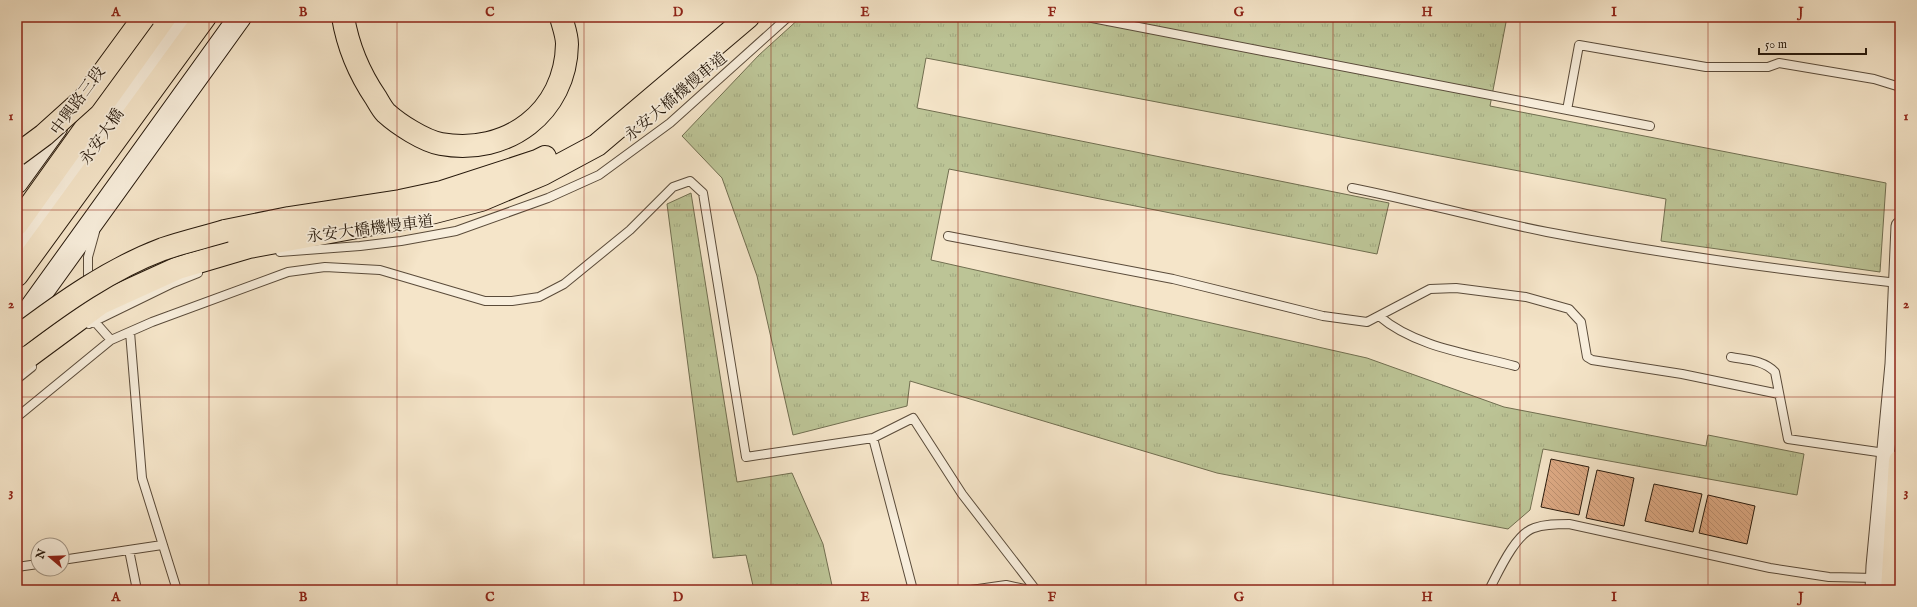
<svg xmlns="http://www.w3.org/2000/svg" width="1917" height="607" font-family="'IM FELL English','Noto Serif TC',serif">
	<style>
		.grass { fill: url(#grass-tufts); stroke: #716e50 }
		.building { fill: url(#building-back-hatch); stroke: #26180b }
		.lines { fill: none; stroke-linecap: round; stroke-linejoin: round }
		.lane-casing { stroke: #5a4b3a; stroke-width: 10 }
		.street-casing { stroke: #5a4b3a; stroke-width: 19 }
		.secondary-casing { stroke: #26180b; stroke-width: 24 }
		.highway-casing { stroke: #26180b; stroke-width: 24 }
		.lane { stroke: #f8eedc; stroke-width: 8 }
		.street { stroke: #f8eedc; stroke-width: 17 }
		.secondary { stroke: #f8eedc; stroke-width: 22 }
		.highway { stroke: #f5e5c9; stroke-width: 22 }
		.highway-bridge-casing { stroke: #26180b; stroke-width: 24; stroke-linecap: butt }
		.highway-bridge { stroke: #f5e5c9; stroke-width: 22 }
		.grid { fill: none; stroke: #8f2418; stroke-width: 1; stroke-opacity: 0.55 }
		.labels { text-anchor: middle; stroke-width: 3.5; stroke-linejoin: round; paint-order: stroke }
		.street-label { font-size: 16px; fill: #26180b; stroke: #f8eedc }
		.neatline { fill: none; stroke: #8f2418; stroke-width: 1.5 }
		.grid-label { font-size: 13px; text-anchor: middle; font-weight: bold; fill: #8f2418 }
	</style>
	<defs>
		<pattern id="grass-tufts" width="24" height="20" patternUnits="userSpaceOnUse"><rect width="24" height="20" fill="#bcc496"/><path d="M3 7l-1-3M5 7V3M7 7l1-3M15 17l-1-3M17 17v-4M19 17l1-3" fill="none" stroke="#a1a880"/></pattern>
		<pattern id="building-back-hatch" width="6" height="6" patternUnits="userSpaceOnUse"><rect width="6" height="6" fill="#dfab86"/><path d="M-1 5l2 2M0 0l6 6M5-1l2 2" fill="none" stroke="#bf9272"/></pattern>
	</defs>
	<rect width="100%" height="100%" fill="#f5e5c9"/>
	<filter id="stains"><feTurbulence type="fractalNoise" baseFrequency=".005" numOctaves="4"/><feColorMatrix values="0 0 0 0 .2 0 0 0 0 .09 0 0 0 0 .02 0 0 0 .5 -.17"/></filter>
	<radialGradient id="worn" r=".72"><stop offset=".6" stop-color="#630" stop-opacity="0"/><stop offset="1" stop-color="#630" stop-opacity=".3"/></radialGradient>
	<path class="grass" d="M 801,17 L 1507,17 L 1490,106 L 1886,183 L 1880,272 L 1661,241 L 1666,199 L 926,58 L 917,108 L 1389,203 L 1377,254 L 949,169 L 931,260 L 1367,358 L 1504,407 L 1706,446 L 1708,435 L 1804,454 L 1797,495 L 1543,449 L 1530,510 L 1508,529 L 1217,473 L 910,381 L 907,406 L 793,435 L 757,276 L 722,178 L 682,136 L 759,55 Z
		M 691,193 L 737,482 L 792,473 L 823,544 L 833,590 L 754,590 L 746,555 L 713,558 L 667,204 Z"/>
	<path class="building" d="M 1551,459 L 1589,467 L 1579,515 L 1541,507 Z
		M 1597,470 L 1634,478 L 1624,526 L 1586,518 Z
		M 1654,484 L 1702,494 L 1693,532 L 1645,521 Z
		M 1708,495 L 1755,506 L 1747,544 L 1699,533 Z"/>
	<g class="lines">
		<g class="lane-casing">
			<path id="lane" d="M 1087,17 L 1650,126
				M 1567,110 L 1579,45 L 1706,67 L 1768,67 L 1779,63 L 1874,79 L 1900,87
				M 1352,188 C 1417,201 1481,219 1547,232 C 1663,254 1780,270 1898,283
				M 948,236 L 1173,279 L 1323,316 L 1367,322 L 1430,289 L 1456,288 L 1526,297 L 1569,309 L 1581,322 L 1587,357 L 1592,360 L 1682,374 L 1779,394
				M 280,252 L 360,246 L 401,241 L 456,231 L 548,198 L 599,175 L 670,123 L 788,17
				M 88,285 L 88,257 L 95,232
				M 88,314 L 111,340 L 152,322 L 288,272 L 325,267 L 380,270 L 485,301 L 512,301 L 539,297 L 564,284 L 630,230 L 673,187 L 690,181 L 703,193 L 746,457 L 873,438 L 913,590
				M 1379,316 C 1415,347 1470,354 1515,366
				M 89,324 L 173,283 L 198,273
				M 130,332 L 142,478 L 177,590
				M 1731,357 C 1747,360 1763,360 1775,372 L 1788,439 L 1885,453
				M 17,379 L 32,367
				M 17,417 L 111,340
				M 873,438 L 913,418 L 962,494 L 1036,590
				M 129,550 L 137,590
				M 62,560 L 162,545
				M 17,567 L 38,564
				M 971,590 L 1006,585 L 1029,590
				M 1489,590 C 1498,573 1515,534 1534,528 C 1545,524 1557,524 1569,524 L 1770,568 L 1829,577 L 1875,578"/>
		</g>
		<g class="street-casing">
			<path id="street" d="M 1874,590 L 1875,566 L 1894,364 L 1900,226"/>
		</g>
		<g class="secondary-casing">
			<path id="secondary" d="M 17,182 L 56,128
				M 17,255 L 185,17
				M 17,327 L 240,17"/>
		</g>
		<g class="highway-casing">
			<path id="highway" d="M 343,17 C 348,47 359,73 376,98 C 379,103 382,109 386,113 C 398,124 424,141 441,144 C 507,156 566,112 567,44 C 567,35 563,25 561,17
				M 17,224 L 165,17
				M 225,231 L 289,218 L 400,201 L 442,192 L 537,161 L 545,157
				M 17,275 L 205,17
				M 17,365 L 101,303 L 178,268 L 249,247 L 427,214 L 481,200 L 543,174 L 597,145 L 748,17
				M 1892,590 L 1900,461"/>
		</g>
		<use href="#lane" class="lane"/>
		<use href="#street" class="street"/>
		<use href="#secondary" class="secondary"/>
		<use href="#highway" class="highway"/>
		<g class="highway-bridge-casing">
			<path id="highway-bridge" d="M 17,155 L 44,135 L 84,99 L 144,17
				M 17,337 C 62,303 110,269 163,249 C 183,242 205,237 225,231"/>
		</g>
		<use href="#highway-bridge" class="highway-bridge"/>
	</g>
	<path class="grid" d="M 209,17 L 209,590M 397,17 L 397,590M 584,17 L 584,590M 771,17 L 771,590M 958,17 L 958,590M 1146,17 L 1146,590M 1333,17 L 1333,590M 1520,17 L 1520,590M 1708,17 L 1708,590M 17,210 L 1900,210M 17,397 L 1900,397"/>
	<g class="labels">
		<g class="street-label">
			<text transform="translate(675 96) rotate(-40)" y="6">永安大橋機慢車道</text>
			<text transform="translate(77 100) rotate(-54)" y="6">中興路三段</text>
			<text transform="translate(101 136) rotate(-55)" y="6">永安大橋</text>
			<text transform="translate(370 228) rotate(-7)" y="6">永安大橋機慢車道</text>
		</g>
	</g>
	<rect width="1917" height="607" fill="none" stroke="#f5e5c9" stroke-width="44"/>
	<g transform="translate(50 557) rotate(289)"><circle r="19" fill="#f8eedc" stroke="#a49888"/>
	<path d="M0-3L7 15L0 10L-7 15Z" fill="#8f2418"/>
	<text y="-6" font-size="11" font-weight="bold" text-anchor="middle" fill="#26180b">N</text>
	</g>
	<path d="M1759 48v6h107v-6" fill="none" stroke="#26180b" stroke-width="2"/>
	<text x="1765" y="48" font-size="12" fill="#26180b" stroke="#f8eedc" stroke-width="3" paint-order="stroke">50 m</text>
	<rect x="22" y="22" width="1873" height="563" class="neatline"/>
	<g class="grid-label">
		<text x="116" y="16">A</text>
		<text x="303" y="16">B</text>
		<text x="490" y="16">C</text>
		<text x="678" y="16">D</text>
		<text x="865" y="16">E</text>
		<text x="1052" y="16">F</text>
		<text x="1239" y="16">G</text>
		<text x="1427" y="16">H</text>
		<text x="1614" y="16">I</text>
		<text x="1801" y="16">J</text>
		<text x="11" y="120">1</text>
		<text x="1906" y="120">1</text>
		<text x="11" y="308">2</text>
		<text x="1906" y="308">2</text>
		<text x="11" y="496">3</text>
		<text x="1906" y="496">3</text>
		<text x="116" y="601">A</text>
		<text x="303" y="601">B</text>
		<text x="490" y="601">C</text>
		<text x="678" y="601">D</text>
		<text x="865" y="601">E</text>
		<text x="1052" y="601">F</text>
		<text x="1239" y="601">G</text>
		<text x="1427" y="601">H</text>
		<text x="1614" y="601">I</text>
		<text x="1801" y="601">J</text>
	</g>
	<rect width="100%" height="100%" filter="url(#stains)"/>
	<rect width="100%" height="100%" fill="url(#worn)"/>
</svg>
